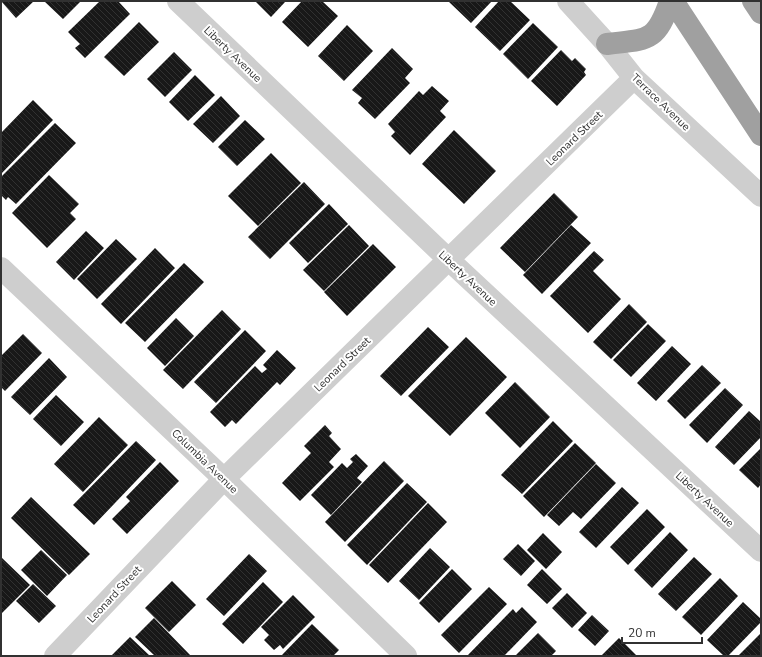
<svg xmlns="http://www.w3.org/2000/svg" width="762" height="657" font-family="'Nunito Sans',sans-serif">
	<style>
		.building { fill: url(#building-back-hatch) }
		.lines { fill: none; stroke-linecap: round; stroke-linejoin: round }
		.minor { stroke: #cecece; stroke-width: 22 }
		.trunk { stroke: #a0a0a0; stroke-width: 22 }
		.labels { text-anchor: middle; stroke-width: 4; stroke-linejoin: round; paint-order: stroke }
		.street-label { font-size: 11px; fill: #313131; stroke: #fff }
	</style>
	<defs>
		<pattern id="building-back-hatch" width="6" height="6" patternUnits="userSpaceOnUse"><rect width="6" height="6" fill="#181818"/><path d="M-1 5l2 2M0 0l6 6M5-1l2 2" fill="none" stroke="#313131"/></pattern>
	</defs>
	<rect width="100%" height="100%" fill="#fff"/>
	<path class="building" d="M 1,1 L 34,1 L 16,18 Z
		M 44,1 L 81,1 L 63,19 Z
		M 100,1 L 118,1 L 130,14 L 85,58 L 75,48 L 80,44 L 68,32 Z
		M 255,1 L 286,1 L 271,17 Z
		M 302,1 L 322,1 L 338,16 L 308,47 L 282,22 Z
		M 448,1 L 492,1 L 471,23 Z
		M 499,1 L 510,1 L 530,20 L 500,51 L 475,27 Z
		M 139,22 L 159,42 L 124,76 L 104,57 Z
		M 533,23 L 558,47 L 528,79 L 503,54 Z
		M 347,25 L 373,51 L 344,81 L 318,56 Z
		M 392,48 L 413,69 L 405,78 L 410,83 L 375,119 L 358,103 L 362,98 L 352,90 Z
		M 561,50 L 572,61 L 575,58 L 586,69 L 584,72 L 586,75 L 557,106 L 531,81 Z
		M 174,52 L 192,70 L 165,97 L 147,79 Z
		M 195,75 L 215,95 L 188,121 L 169,102 Z
		M 432,86 L 449,101 L 440,111 L 446,117 L 410,155 L 391,136 L 395,132 L 388,124 L 419,91 L 423,95 Z
		M 221,96 L 240,116 L 213,143 L 193,124 Z
		M 33,100 L 53,120 L 1,174 L 1,133 Z
		M 245,120 L 265,139 L 237,166 L 218,147 Z
		M 55,123 L 76,143 L 16,204 L 8,197 L 6,200 L 1,195 L 1,177 Z
		M 454,130 L 496,171 L 464,204 L 422,164 Z
		M 271,153 L 301,183 L 258,226 L 228,196 Z
		M 49,175 L 79,204 L 70,213 L 76,219 L 47,248 L 12,213 Z
		M 304,182 L 325,204 L 270,259 L 248,237 Z
		M 554,193 L 578,217 L 525,272 L 500,248 Z
		M 329,204 L 348,224 L 308,263 L 289,243 Z
		M 349,225 L 369,246 L 324,291 L 303,270 Z
		M 571,225 L 591,243 L 542,294 L 523,275 Z
		M 86,231 L 104,248 L 74,280 L 56,262 Z
		M 116,239 L 137,259 L 97,299 L 77,279 Z
		M 373,244 L 396,267 L 347,316 L 324,292 Z
		M 155,248 L 175,268 L 121,324 L 101,304 Z
		M 594,251 L 604,260 L 593,271 L 621,299 L 588,333 L 550,296 Z
		M 184,263 L 204,282 L 145,342 L 125,323 Z
		M 629,304 L 647,322 L 611,359 L 593,342 Z
		M 222,310 L 241,329 L 183,389 L 163,370 Z
		M 176,318 L 194,336 L 165,366 L 147,348 Z
		M 648,324 L 666,341 L 631,377 L 613,360 Z
		M 428,327 L 449,347 L 401,396 L 380,376 Z
		M 245,330 L 266,351 L 216,403 L 194,382 Z
		M 23,334 L 42,353 L 5,391 L 1,387 L 1,356 Z
		M 466,337 L 507,377 L 450,436 L 408,396 Z
		M 672,346 L 691,364 L 656,401 L 637,383 Z
		M 277,350 L 296,368 L 280,385 L 277,382 L 236,424 L 232,420 L 225,427 L 210,412 L 255,366 L 262,373 L 267,369 L 263,365 Z
		M 49,358 L 67,377 L 30,415 L 11,397 Z
		M 702,365 L 721,383 L 685,419 L 667,401 Z
		M 515,382 L 550,417 L 520,448 L 485,413 Z
		M 725,388 L 743,405 L 707,443 L 689,425 Z
		M 56,395 L 84,422 L 61,446 L 33,419 Z
		M 749,411 L 761,422 L 761,437 L 734,465 L 715,447 Z
		M 99,417 L 128,445 L 83,492 L 54,464 Z
		M 553,421 L 573,441 L 522,494 L 501,475 Z
		M 325,425 L 332,433 L 329,436 L 341,449 L 329,462 L 334,467 L 300,501 L 282,483 L 311,453 L 304,446 Z
		M 136,441 L 156,460 L 94,525 L 73,505 Z
		M 575,443 L 596,463 L 544,517 L 523,496 Z
		M 761,448 L 761,484 L 758,488 L 739,470 Z
		M 356,454 L 368,466 L 357,478 L 362,482 L 331,515 L 311,495 L 342,463 L 347,468 L 353,462 L 350,459 Z
		M 384,461 L 404,481 L 345,542 L 325,522 Z
		M 160,462 L 179,481 L 127,534 L 112,519 L 130,501 L 126,497 Z
		M 596,464 L 616,483 L 581,519 L 573,512 L 559,526 L 547,515 Z
		M 407,483 L 427,502 L 367,565 L 347,545 Z
		M 622,487 L 639,503 L 596,548 L 579,532 Z
		M 31,497 L 90,554 L 69,575 L 11,518 Z
		M 428,503 L 447,522 L 388,583 L 369,565 Z
		M 647,509 L 665,527 L 628,565 L 610,547 Z
		M 670,532 L 688,550 L 652,588 L 634,570 Z
		M 543,533 L 562,552 L 546,569 L 527,550 Z
		M 518,544 L 535,561 L 521,576 L 503,559 Z
		M 430,548 L 450,567 L 419,600 L 399,581 Z
		M 41,550 L 67,575 L 47,596 L 21,570 Z
		M 249,554 L 267,571 L 224,616 L 206,599 Z
		M 1,557 L 30,585 L 1,614 Z
		M 694,557 L 712,574 L 676,611 L 658,594 Z
		M 452,569 L 472,589 L 439,623 L 419,603 Z
		M 542,569 L 562,589 L 547,604 L 527,585 Z
		M 720,578 L 738,596 L 701,635 L 682,617 Z
		M 172,581 L 196,605 L 169,632 L 145,608 Z
		M 263,582 L 283,602 L 243,644 L 222,624 Z
		M 33,584 L 56,606 L 39,623 L 16,601 Z
		M 489,587 L 507,604 L 459,653 L 441,635 Z
		M 567,593 L 587,613 L 572,628 L 552,608 Z
		M 293,595 L 315,617 L 283,649 L 280,645 L 274,650 L 264,640 L 269,635 L 261,627 Z
		M 743,602 L 761,619 L 761,622 L 728,656 L 724,656 L 707,640 Z
		M 522,607 L 537,622 L 504,656 L 467,656 L 513,609 L 516,613 Z
		M 592,615 L 609,631 L 595,646 L 578,630 Z
		M 154,618 L 191,656 L 155,656 L 135,637 Z
		M 312,624 L 339,650 L 333,656 L 281,656 Z
		M 538,633 L 556,651 L 551,656 L 515,656 Z
		M 761,633 L 761,656 L 738,656 Z
		M 130,637 L 150,656 L 111,656 Z
		M 619,638 L 636,655 L 601,656 Z"/>
	<g class="lines">
		<path class="minor" d="M 178,1 L 449,260 L 761,551
			M 568,1 L 607,44 L 634,78 L 761,196
			M 1,268 L 224,479 L 406,656
			M 55,656 L 224,479 L 634,78"/>
		<path class="trunk" d="M 673,1 L 761,135
			M 753,1 L 761,13
			M 607,44 C 647,39 656,43 670,1"/>
	</g>
	<g class="labels">
		<g class="street-label">
			<text transform="translate(233 54) rotate(44)" y="4">Liberty Avenue</text>
			<text transform="translate(661 102) rotate(44)" y="4">Terrace Avenue</text>
			<text transform="translate(574 138) rotate(-44)" y="4">Leonard Street</text>
			<text transform="translate(468 278) rotate(43)" y="4">Liberty Avenue</text>
			<text transform="translate(342 364) rotate(-44)" y="4">Leonard Street</text>
			<text transform="translate(205 461) rotate(44)" y="4">Columbia Avenue</text>
			<text transform="translate(705 499) rotate(43)" y="4">Liberty Avenue</text>
			<text transform="translate(114 594) rotate(-47)" y="4">Leonard Street</text>
		</g>
	</g>
	<rect width="762" height="657" fill="none" stroke="#313131" stroke-width="4"/>
	<path d="M622 637v6h80v-6" fill="none" stroke="#313131" stroke-width="2"/>
	<text x="628" y="637" font-size="12" fill="#313131" stroke="#ffffff" stroke-width="3" paint-order="stroke">20 m</text>
</svg>
